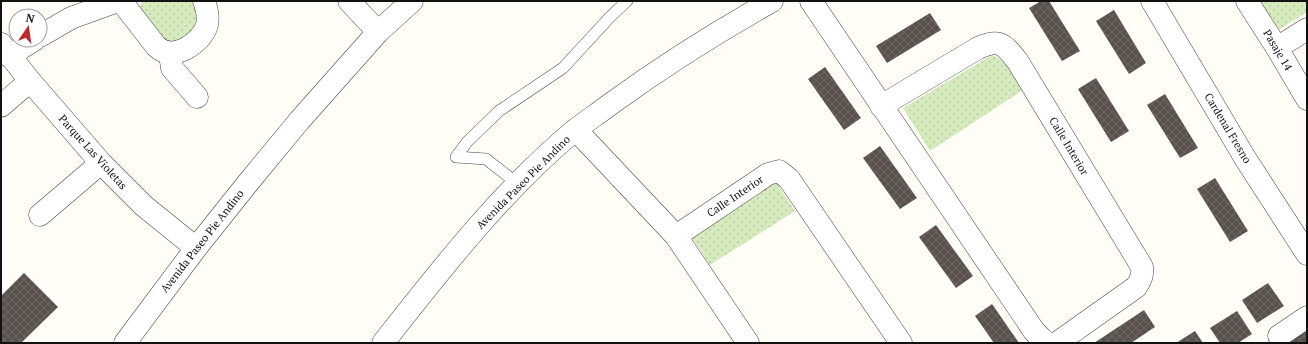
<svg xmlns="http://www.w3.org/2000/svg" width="1308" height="344" font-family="'PT Serif',serif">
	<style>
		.grass { fill: url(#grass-dots) }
		.building { fill: url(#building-cross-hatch) }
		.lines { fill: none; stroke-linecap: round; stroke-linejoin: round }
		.lane-casing { stroke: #444; stroke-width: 12 }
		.street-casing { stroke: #444; stroke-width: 23 }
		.lane { stroke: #fff; stroke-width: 11 }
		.street { stroke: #fff; stroke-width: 22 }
		.labels { text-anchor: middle; stroke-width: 4; stroke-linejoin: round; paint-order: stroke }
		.street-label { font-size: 11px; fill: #111; stroke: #fff }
	</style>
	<defs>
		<pattern id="grass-dots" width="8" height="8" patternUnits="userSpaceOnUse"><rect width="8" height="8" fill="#d5ebbd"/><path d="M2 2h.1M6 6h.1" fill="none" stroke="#b6c8a1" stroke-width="1.8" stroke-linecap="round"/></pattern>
		<pattern id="building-cross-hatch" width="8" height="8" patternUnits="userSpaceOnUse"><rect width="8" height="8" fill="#5a524d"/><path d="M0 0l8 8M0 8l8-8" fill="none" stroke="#6d6662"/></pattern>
	</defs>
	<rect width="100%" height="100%" fill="#fffdf5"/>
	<path class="grass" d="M 142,1 L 194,1 L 200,24 L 171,49 L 140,10 L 140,6 Z
		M 1259,1 L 1307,1 L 1307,12 L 1277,31 Z
		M 992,55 C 1008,61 1014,75 1023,90 L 930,151 L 903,108 Z
		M 776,182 L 795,211 L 710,265 L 691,236 Z"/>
	<path class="building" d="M 1041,1 L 1049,1 L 1080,51 L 1062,61 L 1029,8 Z
		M 1114,10 L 1146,63 L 1129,74 L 1096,21 Z
		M 930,13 L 941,30 L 887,63 L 876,46 Z
		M 825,67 L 861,118 L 844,130 L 808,79 Z
		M 1096,78 L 1129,131 L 1111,142 L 1078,89 Z
		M 1165,94 L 1198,148 L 1180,158 L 1147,105 Z
		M 880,146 L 917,198 L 900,209 L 863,158 Z
		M 1215,178 L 1248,231 L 1230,242 L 1197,189 Z
		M 936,225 L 973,276 L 956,288 L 919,237 Z
		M 24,273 L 58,307 L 21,343 L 1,343 L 1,296 Z
		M 1268,283 L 1284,306 L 1257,323 L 1242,300 Z
		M 992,304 L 1019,343 L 994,343 L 975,316 Z
		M 1144,310 L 1155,327 L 1131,343 L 1094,343 Z
		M 1237,311 L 1252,334 L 1238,343 L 1220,343 L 1210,328 Z
		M 1195,331 L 1203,343 L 1176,343 Z
		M 1305,331 L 1307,334 L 1307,343 L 1287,343 Z"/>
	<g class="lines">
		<g class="lane-casing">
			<path id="lane" d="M 518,184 L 486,159 L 456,157 L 467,142 L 499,111 L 563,68 L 610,17 L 627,1"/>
		</g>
		<g class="street-casing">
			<path id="street" d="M 121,1 L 156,46 C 172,63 202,43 207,25 C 209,16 207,9 204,1
				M 349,1 L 378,32
				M 811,1 L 1034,331 L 1041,338 L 1047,343
				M 1152,1 L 1245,158 L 1307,254
				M 1247,1 L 1277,48 L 1307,99
				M 40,36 L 71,18 L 118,1
				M 1,44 L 30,81 L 101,163 L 144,206 L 196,248
				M 1277,48 L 1307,29
				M 170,54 L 172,68 L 197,97
				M 9,56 L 34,40
				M 1,106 L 30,81
				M 881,106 L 978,48 C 1000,38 1004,44 1018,62 L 1142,267 C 1143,275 1141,280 1136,287 L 1057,343
				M 576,130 L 676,236 L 748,343
				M 40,215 L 101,163
				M 676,236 L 768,174 L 779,171 L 789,179 L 901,343
				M 1279,336 L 1307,317
				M 125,343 L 196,248 L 247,184 L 299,121 L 378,32 L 412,1
				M 383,343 C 442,268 501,192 575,130 C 587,121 600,112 612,103 C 663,66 717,32 772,1"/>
		</g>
		<use href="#lane" class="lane"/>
		<use href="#street" class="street"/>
	</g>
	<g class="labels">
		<g class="street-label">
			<text transform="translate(1278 50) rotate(59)" y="4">Pasaje 14</text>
			<text transform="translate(1228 128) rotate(59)" y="4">Cardenal Fresno</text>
			<text transform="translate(1069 146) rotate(59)" y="4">Calle Interior</text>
			<text transform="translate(93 152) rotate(48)" y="4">Parque Las Violetas</text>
			<text transform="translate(523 182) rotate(-45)" y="4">Avenida Paseo Pie Andino</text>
			<text transform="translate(735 196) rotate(-34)" y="4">Calle Interior</text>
			<text transform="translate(202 241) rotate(-52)" y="4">Avenida Paseo Pie Andino</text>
		</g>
	</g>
	<rect width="1308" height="344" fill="none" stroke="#111111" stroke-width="4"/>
	<g transform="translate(28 28) rotate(13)"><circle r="19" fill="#ffffff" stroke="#a0a0a0"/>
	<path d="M0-3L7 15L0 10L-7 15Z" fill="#c4262e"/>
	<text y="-6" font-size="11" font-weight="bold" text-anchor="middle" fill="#111111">N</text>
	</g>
</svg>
